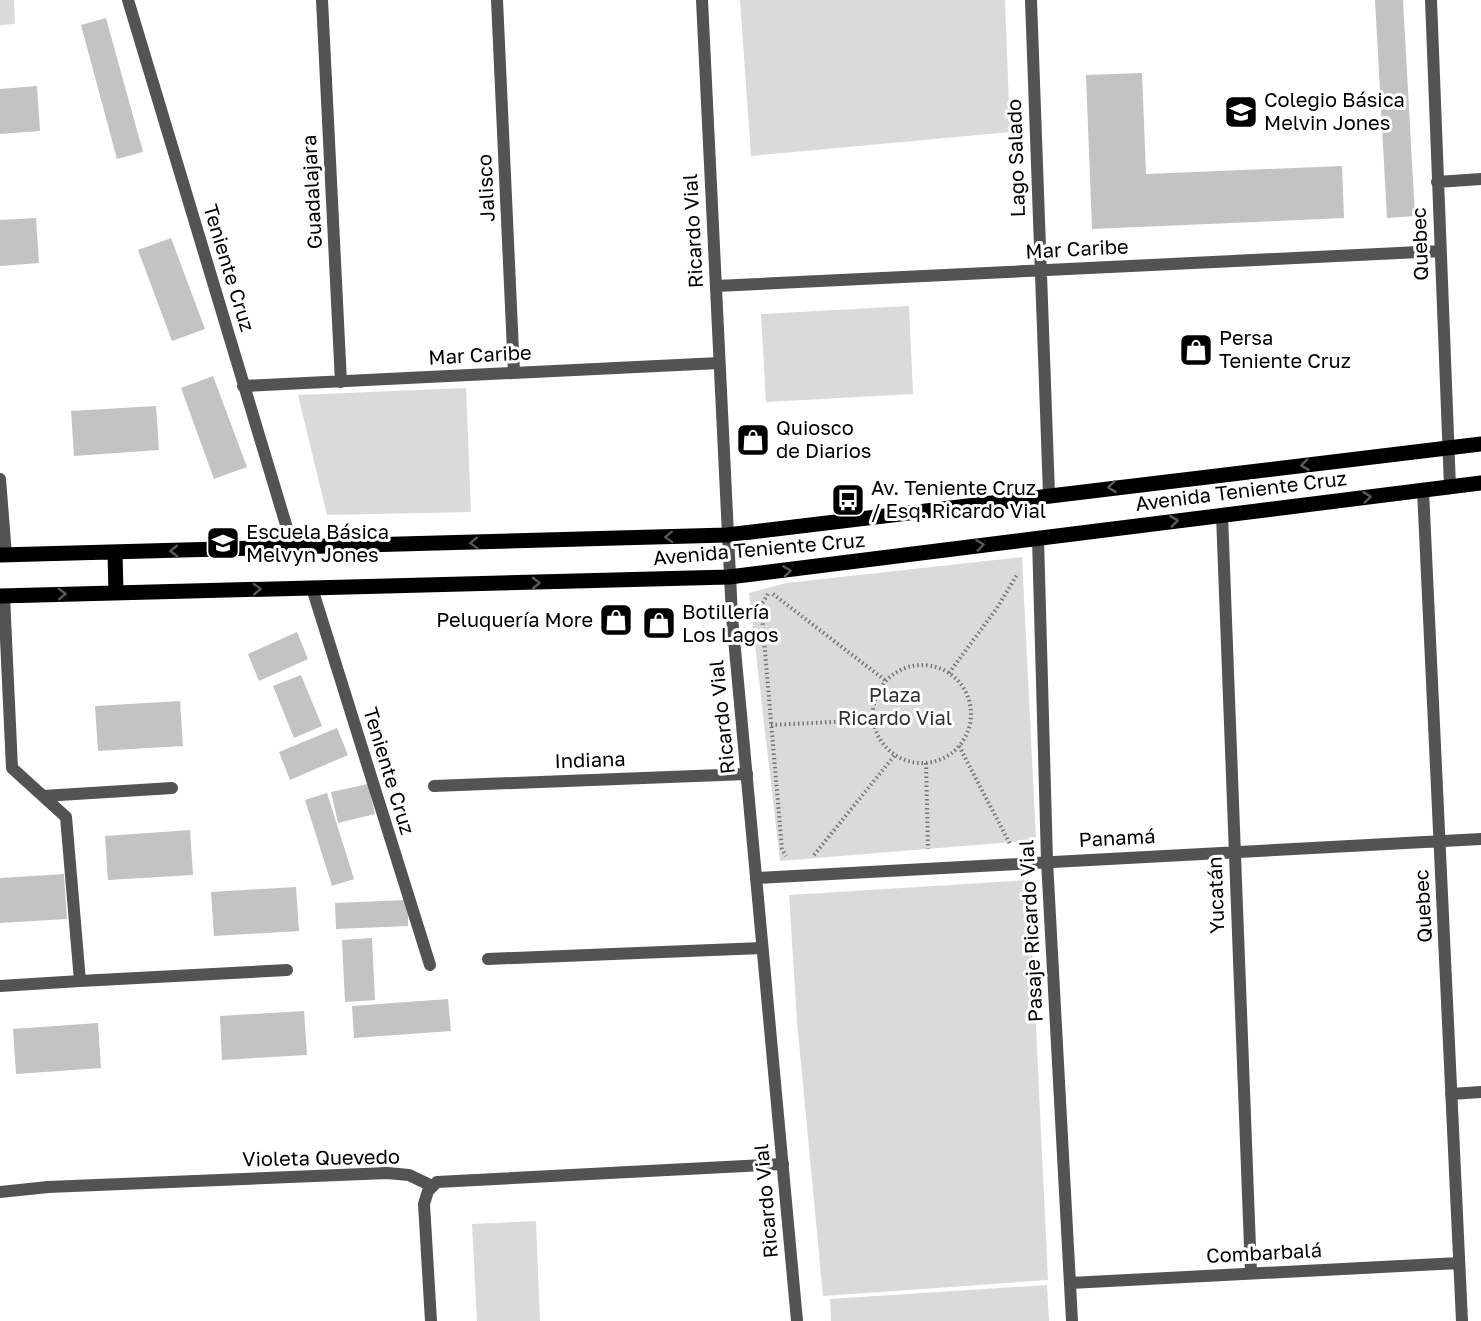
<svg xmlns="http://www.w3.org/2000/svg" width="1481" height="1321" font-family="'Golos Text',sans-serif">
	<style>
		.green { fill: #dadada }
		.building { fill: #c3c3c3 }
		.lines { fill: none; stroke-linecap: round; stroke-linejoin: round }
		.path { stroke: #757575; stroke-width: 4; stroke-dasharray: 1.5 3; stroke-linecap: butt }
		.service { stroke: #535353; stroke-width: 12 }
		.minor { stroke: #535353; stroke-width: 12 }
		.tertiary { stroke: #535353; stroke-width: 12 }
		.primary { stroke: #000; stroke-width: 15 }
		.oneway { stroke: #595959 }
		.labels { text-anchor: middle; stroke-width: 6; stroke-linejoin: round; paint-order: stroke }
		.poi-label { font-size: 20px; fill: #000; stroke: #fff; text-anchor: start }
		.street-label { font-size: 20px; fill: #000; stroke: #fff }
		.park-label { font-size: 20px; fill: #313131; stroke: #fff }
	</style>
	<rect width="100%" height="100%" fill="#fff"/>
	<path class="green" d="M 0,0 L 14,0 L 15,24 L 0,25 Z
		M 740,0 L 1005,0 L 1010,132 L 751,156 Z
		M 909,306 L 913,394 L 766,402 L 761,314 Z
		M 466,388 L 471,512 L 327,515 L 298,395 Z
		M 1022,557 L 1036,840 L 780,861 L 749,593 L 786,583 Z
		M 1029,880 L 1048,1280 L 823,1296 L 797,1021 L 789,895 Z
		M 536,1221 L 540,1321 L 477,1321 L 472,1224 Z
		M 1047,1285 L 1049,1321 L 831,1321 L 830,1299 Z"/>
	<path class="building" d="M 1375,0 L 1403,0 L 1415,216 L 1387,218 Z
		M 106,18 L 143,152 L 117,159 L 81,25 Z
		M 1142,73 L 1146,174 L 1342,166 L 1344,218 L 1092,229 L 1086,75 Z
		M 37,86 L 40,131 L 0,134 L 0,89 Z
		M 36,218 L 39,263 L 0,266 L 0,220 Z
		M 171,238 L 205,329 L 172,341 L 138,250 Z
		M 213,376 L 247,467 L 214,479 L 181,388 Z
		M 156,406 L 159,450 L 74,456 L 71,411 Z
		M 297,632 L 308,659 L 259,681 L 248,654 Z
		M 301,675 L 322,726 L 294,738 L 273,686 Z
		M 180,701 L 183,746 L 98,751 L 95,706 Z
		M 337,728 L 348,755 L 290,780 L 279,752 Z
		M 368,784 L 375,814 L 338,823 L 331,792 Z
		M 327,793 L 354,879 L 332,886 L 305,800 Z
		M 190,830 L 193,875 L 108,880 L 105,836 Z
		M 64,874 L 67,919 L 0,923 L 0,878 Z
		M 296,887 L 299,931 L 214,936 L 211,892 Z
		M 408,900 L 408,926 L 336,929 L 335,903 Z
		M 372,938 L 375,1000 L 345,1002 L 342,940 Z
		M 448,999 L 451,1031 L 354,1038 L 352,1006 Z
		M 304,1011 L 307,1055 L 222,1060 L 220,1016 Z
		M 98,1023 L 101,1068 L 16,1074 L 13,1029 Z"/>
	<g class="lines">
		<path class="path" d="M 768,594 L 761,605 L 782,849 L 786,856
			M 773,594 L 886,681
			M873 714a49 49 0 1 1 98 0a49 49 0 1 1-98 0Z
			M 949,673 L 997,608 L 1018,573
			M 771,725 L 873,720
			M 959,746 L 1010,844
			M 926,763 L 928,849
			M 814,855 L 895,755"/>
		<path class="service" d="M 43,796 L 172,788
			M 80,981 L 287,970
			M 0,986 L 80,981 L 66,817 L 12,768 L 4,596"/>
		<path class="minor" d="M 128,0 L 293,548
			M 322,0 L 341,382
			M 497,0 L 514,373
			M 1031,0 L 1049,494
			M 1431,0 L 1450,487
			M 1437,182 L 1481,179
			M 716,286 L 1440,251
			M 243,386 L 719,363
			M 0,479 L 6,555
			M 1423,490 L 1462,1321
			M 1222,515 L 1251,1273
			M 1038,538 L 1047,861 L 1072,1321
			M 312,588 L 430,965
			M 434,786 L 747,774
			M 756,878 L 1481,839
			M 488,959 L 762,948
			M 1451,1094 L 1481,1092
			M 0,1192 L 48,1187 L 387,1173 L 409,1175 L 432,1186
			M 1070,1283 L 1459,1263
			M 431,1321 L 424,1204 L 428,1191 L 437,1182 L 783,1164"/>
		<path class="tertiary" d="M 702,0 L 732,617 L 797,1321"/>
		<path class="primary" d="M 115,552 L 116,593
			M 0,555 L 727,535 L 1481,444
			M 0,596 L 729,577 L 1481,483"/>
	</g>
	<defs><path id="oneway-chevron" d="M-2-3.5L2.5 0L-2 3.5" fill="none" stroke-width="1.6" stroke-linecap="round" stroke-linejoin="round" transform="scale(1.5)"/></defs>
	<g class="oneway">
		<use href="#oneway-chevron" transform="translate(1305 465) rotate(173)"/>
		<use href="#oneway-chevron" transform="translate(1112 487) rotate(173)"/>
		<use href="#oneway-chevron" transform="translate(1367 497) rotate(-7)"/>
		<use href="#oneway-chevron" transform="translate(1174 521) rotate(-7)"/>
		<use href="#oneway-chevron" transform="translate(669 537) rotate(178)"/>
		<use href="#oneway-chevron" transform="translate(474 543) rotate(178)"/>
		<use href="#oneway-chevron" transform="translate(980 545) rotate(-8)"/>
		<use href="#oneway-chevron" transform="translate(174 551) rotate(179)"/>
		<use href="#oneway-chevron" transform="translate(787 571) rotate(-8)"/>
		<use href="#oneway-chevron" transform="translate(536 583) rotate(-1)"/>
		<use href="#oneway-chevron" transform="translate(257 589) rotate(-2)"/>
		<use href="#oneway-chevron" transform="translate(62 594) rotate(-1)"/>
	</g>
	<defs>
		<g id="school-square" transform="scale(1.725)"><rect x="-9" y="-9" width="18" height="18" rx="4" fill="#000" stroke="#fff"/><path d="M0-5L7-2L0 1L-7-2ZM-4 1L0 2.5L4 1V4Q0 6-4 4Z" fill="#fff"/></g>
		<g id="shop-square" transform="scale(1.725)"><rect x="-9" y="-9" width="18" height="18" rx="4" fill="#000" stroke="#fff"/><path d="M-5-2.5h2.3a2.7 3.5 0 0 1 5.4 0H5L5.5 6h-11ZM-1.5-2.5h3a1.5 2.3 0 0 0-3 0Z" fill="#fff"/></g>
		<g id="bus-square" transform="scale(1.725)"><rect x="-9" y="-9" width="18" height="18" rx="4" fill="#000" stroke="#fff"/><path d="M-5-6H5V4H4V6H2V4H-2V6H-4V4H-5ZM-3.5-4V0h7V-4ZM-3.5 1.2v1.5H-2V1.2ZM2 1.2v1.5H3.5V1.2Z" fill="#fff"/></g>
	</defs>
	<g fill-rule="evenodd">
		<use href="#school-square" x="1241" y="112"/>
		<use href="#shop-square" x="1196" y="350"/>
		<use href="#shop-square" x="753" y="440"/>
		<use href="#bus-square" x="848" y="500"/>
		<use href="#school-square" x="223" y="543"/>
		<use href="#shop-square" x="616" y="620"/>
		<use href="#shop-square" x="659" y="623"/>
	</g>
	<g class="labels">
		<g class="poi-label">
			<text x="1264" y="107">Colegio Básica<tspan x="1264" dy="23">Melvin Jones</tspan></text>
			<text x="1219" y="345">Persa<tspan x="1219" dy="23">Teniente Cruz</tspan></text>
			<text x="776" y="435">Quiosco<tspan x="776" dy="23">de Diarios</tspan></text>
			<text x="871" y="495">Av. Teniente Cruz<tspan x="871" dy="23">/ Esq. Ricardo Vial</tspan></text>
			<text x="246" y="539">Escuela Básica<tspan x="246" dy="23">Melvyn Jones</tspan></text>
			<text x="682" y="619">Botillería<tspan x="682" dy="23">Los Lagos</tspan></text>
			<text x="593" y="627" text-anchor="end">Peluquería More</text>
		</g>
		<g class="street-label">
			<text transform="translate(1016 158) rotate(-92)" y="7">Lago Salado</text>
			<text transform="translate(486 188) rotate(-93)" y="7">Jalisco</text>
			<text transform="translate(312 192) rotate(-93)" y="7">Guadalajara</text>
			<text transform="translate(693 231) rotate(-93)" y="7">Ricardo Vial</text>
			<text transform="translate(1420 244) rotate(-92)" y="7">Quebec</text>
			<text transform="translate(1077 249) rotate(-3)" y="7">Mar Caribe</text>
			<text transform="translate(229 268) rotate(73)" y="7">Teniente Cruz</text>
			<text transform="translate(480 355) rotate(-3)" y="7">Mar Caribe</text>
			<text transform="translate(1241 491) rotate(-7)" y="7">Avenida Teniente Cruz</text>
			<text transform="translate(759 549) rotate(-5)" y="7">Avenida Teniente Cruz</text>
			<text transform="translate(722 717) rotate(-96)" y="7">Ricardo Vial</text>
			<text transform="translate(590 760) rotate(-2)" y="7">Indiana</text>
			<text transform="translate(389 771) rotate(73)" y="7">Teniente Cruz</text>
			<text transform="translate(1117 838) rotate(-3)" y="7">Panamá</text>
			<text transform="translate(1216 895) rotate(-92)" y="7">Yucatán</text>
			<text transform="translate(1423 906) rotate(-93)" y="7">Quebec</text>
			<text transform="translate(1031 931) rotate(-93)" y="7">Pasaje Ricardo Vial</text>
			<text transform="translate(321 1158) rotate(-1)" y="7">Violeta Quevedo</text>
			<text transform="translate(766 1201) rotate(-95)" y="7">Ricardo Vial</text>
			<text transform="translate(1264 1253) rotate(-3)" y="7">Combarbalá</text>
		</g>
		<g class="park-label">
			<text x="895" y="702">Plaza<tspan x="895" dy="23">Ricardo Vial</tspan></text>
		</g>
	</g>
</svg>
